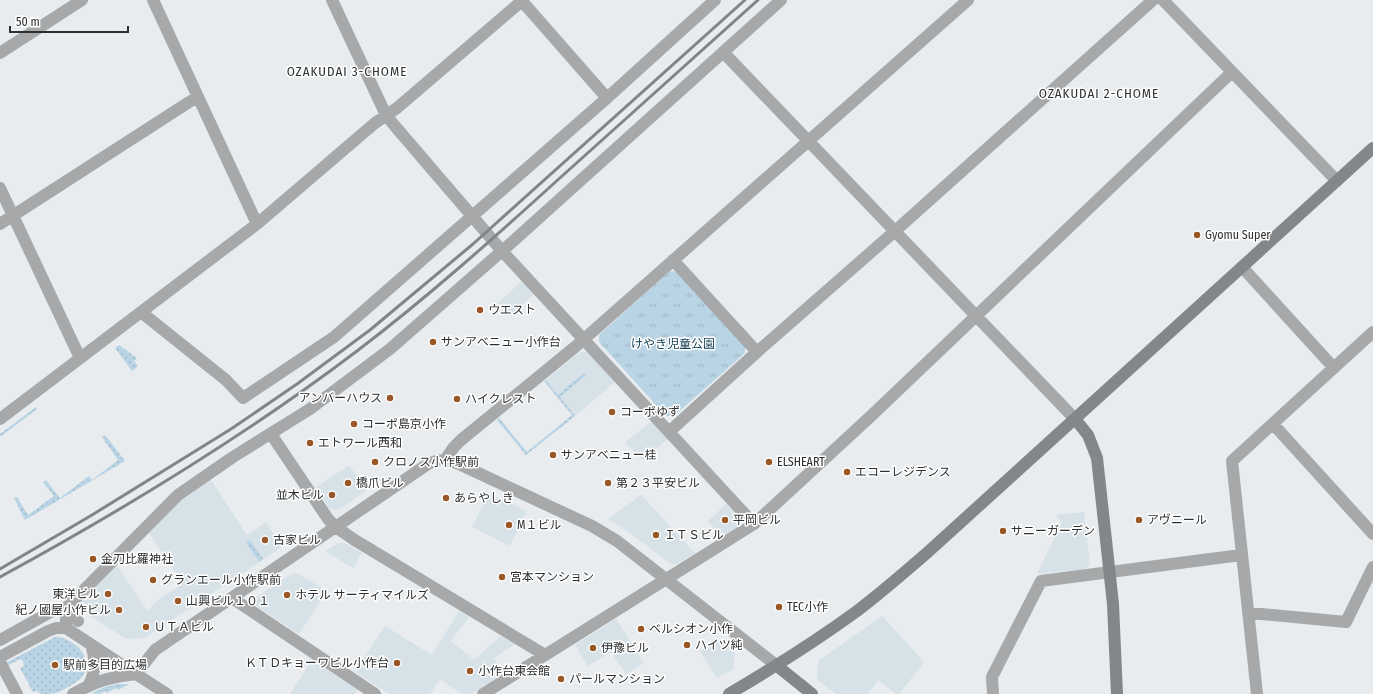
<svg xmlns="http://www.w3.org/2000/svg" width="1373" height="694" font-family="'Fira Sans Condensed','Noto Sans JP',sans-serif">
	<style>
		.built { fill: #d7e1e8 }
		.grass { fill: url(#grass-dots) }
		.park { fill: url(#park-tufts) }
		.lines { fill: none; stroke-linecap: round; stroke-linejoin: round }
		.street { stroke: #a6a8a9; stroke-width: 12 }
		.secondary { stroke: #848789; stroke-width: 12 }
		.rail { stroke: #828587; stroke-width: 3 }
		.street-bridge { stroke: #a6a8a9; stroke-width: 12 }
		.poi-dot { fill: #9a5726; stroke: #fff; stroke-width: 1.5 }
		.labels { text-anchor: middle; stroke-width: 3; stroke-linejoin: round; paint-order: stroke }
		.poi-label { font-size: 12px; fill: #2d2f30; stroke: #fff; text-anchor: start }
		.park-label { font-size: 12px; fill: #123e54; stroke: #fff }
		.neighbourhood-label { font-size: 13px; letter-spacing: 1px; fill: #2d3032; stroke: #fff }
	</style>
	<defs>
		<pattern id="grass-dots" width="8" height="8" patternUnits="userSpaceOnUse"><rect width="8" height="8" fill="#b9d4e4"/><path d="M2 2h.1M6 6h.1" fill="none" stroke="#9fb6c4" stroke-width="1.8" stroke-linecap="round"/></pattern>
		<pattern id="park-tufts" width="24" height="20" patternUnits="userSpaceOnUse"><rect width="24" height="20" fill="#b9d4e4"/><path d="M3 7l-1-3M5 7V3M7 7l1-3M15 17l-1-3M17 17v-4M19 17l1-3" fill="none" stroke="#9fb6c4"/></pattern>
	</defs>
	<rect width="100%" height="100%" fill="#e8ecee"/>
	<path class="built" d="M 522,281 L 534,294 L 510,316 L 498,303 Z
		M 580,352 L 588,352 L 615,382 L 575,416 L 546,380 Z
		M 652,421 L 668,439 L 642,460 L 625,442 Z
		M 349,465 L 367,490 L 338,510 L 330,509 L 315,488 Z
		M 211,480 L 247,535 L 266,522 L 282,547 L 145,638 L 126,639 L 81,610 L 80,603 L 117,565 L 147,611 L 159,599 L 183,584 L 149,533 L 179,502 Z
		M 489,493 L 527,511 L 510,546 L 472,527 Z
		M 641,495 L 695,553 L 677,564 L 671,564 L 630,533 L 608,519 Z
		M 727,503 L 741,518 L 740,526 L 722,537 L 708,521 Z
		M 1084,512 L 1090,564 L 1085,569 L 1037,574 L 1062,522 L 1056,515 Z
		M 338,543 L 344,543 L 362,553 L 353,568 L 325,551 Z
		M 295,572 L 327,591 L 299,634 L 255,605 L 255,598 Z
		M 459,611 L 469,617 L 451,641 L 474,660 L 501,636 L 515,644 L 494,658 L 504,673 L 471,694 L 462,694 L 440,679 L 430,694 L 389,694 L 355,672 L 385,626 L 432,655 Z
		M 882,616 L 924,662 L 899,694 L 896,694 L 878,680 L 868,694 L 836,694 L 817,680 L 818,661 Z
		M 616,619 L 644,663 L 626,674 L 611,652 L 588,666 L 575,645 Z
		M 719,638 L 735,651 L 733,669 L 717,678 L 700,651 Z
		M 312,660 L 358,690 L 355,694 L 290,694 Z"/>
	<path class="grass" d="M 119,345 L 137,358 L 134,361 L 138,366 L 132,371 L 115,348 Z
		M 584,373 L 586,375 L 560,397 L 575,416 L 526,455 L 497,420 L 499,418 L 527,452 L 572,415 L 544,381 L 546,380 L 558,395 Z
		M 36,407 L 37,409 L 0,437 L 0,434 Z
		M 105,435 L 125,461 L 25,520 L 14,498 L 17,497 L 28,515 L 54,496 L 43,482 L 46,480 L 60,498 L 89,476 L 92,480 L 118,460 L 102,437 Z
		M 250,540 L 263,559 L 259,562 L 246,542 Z
		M 55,637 C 73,637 96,658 82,677 C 78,682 62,691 56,693 C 52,694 45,694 41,694 L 37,691 L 33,692 L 20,668 L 24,666 L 23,661 L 20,659 L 2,669 L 0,666 Z
		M 117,684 L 129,684 L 118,690 L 116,688 L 107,693 L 106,691 L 99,694 L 92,693 L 105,687 Z"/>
	<path class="park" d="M 670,271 L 678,272 L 745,345 L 745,353 L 674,416 L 666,416 L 599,342 L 599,335 Z"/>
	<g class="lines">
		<path class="street" d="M 153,0 L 257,224
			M 332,0 L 386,115 L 394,125 L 502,251 L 754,524
			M 521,0 L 607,98
			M 1163,0 L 1337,181
			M 723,52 L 1075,419
			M 0,53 L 82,0
			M 0,188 L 80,358
			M 0,224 L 197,97
			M 673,260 L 757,352
			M 1242,267 L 1334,368
			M 141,312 L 226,380 L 243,398 L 334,337 L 607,98 L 715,0
			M 0,419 L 257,224 L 375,123 L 397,108 L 523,0
			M 1273,424 L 1373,534
			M 670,431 L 757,352 L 894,232 L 1153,0
			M 271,434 L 328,519 L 336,527 L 353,539 L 545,655
			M 445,460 L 454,447 L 461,440 L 575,347 L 968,0
			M 232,598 L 375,694
			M 1249,614 L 1261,614 L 1346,622 L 1373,567
			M 66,628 L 66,620 L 68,606 L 178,495 L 233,457 L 310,409 L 390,349 L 510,244 L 781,0
			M 0,657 L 48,631 L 56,628 L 66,628 L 136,674 C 110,677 96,681 73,694
			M 0,662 L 17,694
			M 88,686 C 96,673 96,659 91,645
			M 167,694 L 136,674 L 155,650 L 425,466 C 438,458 445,459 459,464 L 592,526 L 617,541 L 776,665
			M 483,694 L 754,524 L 871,416 L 1232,72
			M 993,694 L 992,677 L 1041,581 L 1241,555
			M 1257,694 L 1232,461 L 1373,332"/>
		<path class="secondary" d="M 1075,419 L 1088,435 L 1097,458 L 1113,604 L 1117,694
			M 776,665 L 812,694
			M 729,694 C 773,668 816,641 857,611 C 882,592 905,572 928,552 L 1373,148"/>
		<path class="rail" d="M 0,569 L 92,515 L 231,429 L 297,384 L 370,330 L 473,244 L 745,0
			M 0,577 C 123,510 245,436 357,351 C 428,297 495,237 561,177 C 627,118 692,59 758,0"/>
		<path class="street-bridge" d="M 0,640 L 56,609 L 63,611 L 78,621"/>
	</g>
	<g class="poi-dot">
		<circle cx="1197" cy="235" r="4"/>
		<circle cx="480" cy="310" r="4"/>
		<circle cx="433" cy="342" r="4"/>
		<circle cx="390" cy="398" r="4"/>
		<circle cx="457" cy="399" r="4"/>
		<circle cx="612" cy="412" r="4"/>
		<circle cx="354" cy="424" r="4"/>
		<circle cx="310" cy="443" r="4"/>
		<circle cx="553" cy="455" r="4"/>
		<circle cx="375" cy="462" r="4"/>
		<circle cx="769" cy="462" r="4"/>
		<circle cx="847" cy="472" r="4"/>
		<circle cx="348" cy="483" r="4"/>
		<circle cx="608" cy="483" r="4"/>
		<circle cx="332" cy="495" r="4"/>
		<circle cx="446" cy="498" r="4"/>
		<circle cx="725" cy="520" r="4"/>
		<circle cx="1139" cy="520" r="4"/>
		<circle cx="509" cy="525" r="4"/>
		<circle cx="1003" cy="531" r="4"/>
		<circle cx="656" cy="535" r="4"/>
		<circle cx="265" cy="540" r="4"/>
		<circle cx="93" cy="559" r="4"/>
		<circle cx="502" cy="577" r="4"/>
		<circle cx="153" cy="580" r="4"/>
		<circle cx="108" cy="594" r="4"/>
		<circle cx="287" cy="595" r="4"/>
		<circle cx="178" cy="601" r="4"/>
		<circle cx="779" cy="607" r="4"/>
		<circle cx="119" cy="610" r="4"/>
		<circle cx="146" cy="627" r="4"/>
		<circle cx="641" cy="629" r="4"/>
		<circle cx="687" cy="645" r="4"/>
		<circle cx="593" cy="648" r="4"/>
		<circle cx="397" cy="663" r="4"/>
		<circle cx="55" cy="665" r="4"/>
		<circle cx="470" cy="671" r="4"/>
		<circle cx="561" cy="679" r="4"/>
	</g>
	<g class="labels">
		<g class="poi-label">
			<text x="1205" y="239">Gyomu Super</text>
			<text x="488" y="314">ウエスト</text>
			<text x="441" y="346">サンアベニュー小作台</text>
			<text x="382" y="402" text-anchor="end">アンバーハウス</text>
			<text x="465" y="403">ハイクレスト</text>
			<text x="620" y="416">コーポゆず</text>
			<text x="362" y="428">コーポ島京小作</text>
			<text x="318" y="447">エトワール西和</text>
			<text x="561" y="459">サンアベニュー桂</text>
			<text x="383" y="466">クロノス小作駅前</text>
			<text x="777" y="466">ELSHEART</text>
			<text x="855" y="476">エコーレジデンス</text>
			<text x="356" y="487">橋爪ビル</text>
			<text x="616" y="487">第２３平安ビル</text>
			<text x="324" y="499" text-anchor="end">並木ビル</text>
			<text x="454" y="502">あらやしき</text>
			<text x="733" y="524">平岡ビル</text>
			<text x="1147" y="524">アヴニール</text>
			<text x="517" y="529">M１ビル</text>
			<text x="1011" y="535">サニーガーデン</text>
			<text x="664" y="539">ＩＴＳビル</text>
			<text x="273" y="544">古家ビル</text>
			<text x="101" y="563">金刀比羅神社</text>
			<text x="510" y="581">宮本マンション</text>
			<text x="161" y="584">グランエール小作駅前</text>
			<text x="100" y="598" text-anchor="end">東洋ビル</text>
			<text x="295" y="599">ホテル サーティマイルズ</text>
			<text x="186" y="605">山興ビル１０１</text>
			<text x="787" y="611">TEC小作</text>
			<text x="111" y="614" text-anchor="end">紀ノ國屋小作ビル</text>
			<text x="154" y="631">ＵＴＡビル</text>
			<text x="649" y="633">ベルシオン小作</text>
			<text x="695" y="649">ハイツ純</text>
			<text x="601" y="652">伊豫ビル</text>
			<text x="389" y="667" text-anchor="end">ＫＴＤキョーワビル小作台</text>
			<text x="63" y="669">駅前多目的広場</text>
			<text x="478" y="675">小作台東会館</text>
			<text x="569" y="683">パールマンション</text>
		</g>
		<g class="park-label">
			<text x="673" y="348">けやき児童公園</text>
		</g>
		<g class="neighbourhood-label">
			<text x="347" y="76">OZAKUDAI 3-CHOME</text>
			<text x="1099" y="98">OZAKUDAI 2-CHOME</text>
		</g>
	</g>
	<path d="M10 26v6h118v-6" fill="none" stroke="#2d2f30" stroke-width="2"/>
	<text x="16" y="26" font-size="12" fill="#2d2f30" stroke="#ffffff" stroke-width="3" paint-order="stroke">50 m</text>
</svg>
